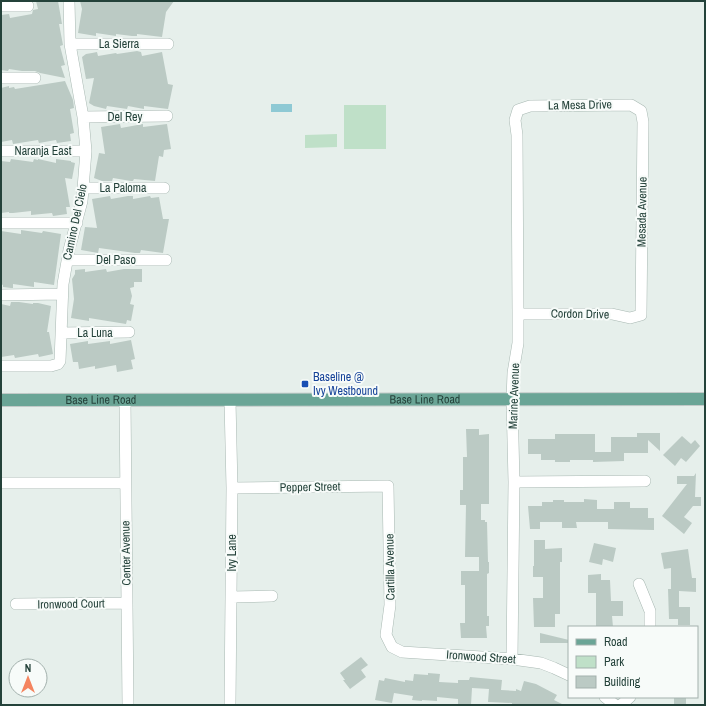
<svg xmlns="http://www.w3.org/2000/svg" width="706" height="706" font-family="'Archivo Narrow',sans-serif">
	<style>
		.green { fill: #bfe0c8 }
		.water { fill: #8ec9d4 }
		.building { fill: #bbcac4 }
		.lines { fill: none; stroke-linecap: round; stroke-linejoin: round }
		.minor-casing { stroke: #a8b8b2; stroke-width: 12 }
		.major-casing { stroke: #c2cac8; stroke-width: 14 }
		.minor { stroke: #fff; stroke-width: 11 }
		.major { stroke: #6aa596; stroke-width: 12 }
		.transit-dot { fill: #1a4fb4; stroke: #f7fbf9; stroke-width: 1.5 }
		.labels { text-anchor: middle; stroke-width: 4; stroke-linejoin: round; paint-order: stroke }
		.street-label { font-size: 12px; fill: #24423a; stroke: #f7fbf9 }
		.transit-label { font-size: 12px; fill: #164399; stroke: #f7fbf9; text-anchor: start }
	</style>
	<rect width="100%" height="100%" fill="#e6efeb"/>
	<path class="green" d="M 344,105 L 386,105 L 386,149 L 344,149 Z
		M 337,134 L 337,147 L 305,148 L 305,135 Z"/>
	<path class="water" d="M 271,104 L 292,104 L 292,112 L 271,112 Z"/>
	<path class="building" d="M 36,1 L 58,1 L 62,24 L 59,24 L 63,45 L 60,46 L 65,65 L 61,66 L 65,78 L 40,73 L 35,71 L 22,71 L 9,69 L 8,71 L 1,70 L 1,15 L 9,14 L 10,18 L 32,14 L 33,10 L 38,9 Z
		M 80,1 L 174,1 L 166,12 L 162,37 L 137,34 L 137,36 L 132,36 L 116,34 L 116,36 L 96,33 L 96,36 L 78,33 L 82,9 Z
		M 137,51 L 141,52 L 142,56 L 162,52 L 168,84 L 173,85 L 168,109 L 144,106 L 144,109 L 128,106 L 127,109 L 107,106 L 106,109 L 94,106 L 89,103 L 94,78 L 86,79 L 82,57 L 86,54 L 92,53 L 97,52 L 98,56 L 116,53 L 117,54 Z
		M 65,81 L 73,100 L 74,108 L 70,109 L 74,133 L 70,134 L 71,141 L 57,143 L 56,140 L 39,143 L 38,140 L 13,144 L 12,140 L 1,142 L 1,88 L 9,86 L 9,88 L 14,87 L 15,89 Z
		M 120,124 L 121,128 L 143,124 L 143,127 L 167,124 L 171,149 L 164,150 L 163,157 L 159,156 L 155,181 L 134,179 L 133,181 L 131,181 L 113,178 L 112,181 L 102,181 L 94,178 L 99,153 L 105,154 L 101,127 Z
		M 11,159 L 33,162 L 34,159 L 38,160 L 38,159 L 56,163 L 56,159 L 71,161 L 71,162 L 75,163 L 72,179 L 65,178 L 70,207 L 66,207 L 67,214 L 53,216 L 52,213 L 31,215 L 31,211 L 13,213 L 9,213 L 9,212 L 1,213 L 1,161 L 10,162 Z
		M 110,196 L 111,199 L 128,196 L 133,196 L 133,199 L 150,196 L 151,198 L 159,197 L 163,219 L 169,219 L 163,253 L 141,250 L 140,253 L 135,253 L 99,248 L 98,253 L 81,250 L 85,227 L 97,228 L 92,199 Z
		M 21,230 L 42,233 L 43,231 L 61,234 L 54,285 L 34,282 L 34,287 L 13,284 L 13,288 L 11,288 L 3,287 L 3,285 L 1,284 L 1,231 L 21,234 Z
		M 85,269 L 85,272 L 106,269 L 107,272 L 124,269 L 142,269 L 142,282 L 134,282 L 134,287 L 130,288 L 132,296 L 130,304 L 134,305 L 131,321 L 127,320 L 126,324 L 89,318 L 89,321 L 71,318 L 74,299 L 72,279 L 75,274 L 75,270 Z
		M 11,302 L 19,302 L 33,304 L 33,303 L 38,303 L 51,306 L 47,332 L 49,332 L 53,354 L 39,357 L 38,354 L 15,358 L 14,355 L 1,357 L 1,304 L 10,306 Z
		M 131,340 L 135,359 L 131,360 L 133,369 L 117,372 L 116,365 L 95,369 L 95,366 L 79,369 L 78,362 L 73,362 L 70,344 L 88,341 L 88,344 L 110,341 L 110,344 Z
		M 466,429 L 479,429 L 479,435 L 489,434 L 489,504 L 481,504 L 481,520 L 485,520 L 485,522 L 487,522 L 488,562 L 489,562 L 489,573 L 487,574 L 487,616 L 489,616 L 489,626 L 486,626 L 487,638 L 461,638 L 460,623 L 465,623 L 465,585 L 461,585 L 461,571 L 479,571 L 479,557 L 465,557 L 466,505 L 460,505 L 460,490 L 463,490 L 463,457 L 467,457 Z
		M 637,433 L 660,433 L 660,451 L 648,440 L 648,453 L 624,453 L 624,461 L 593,462 L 593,460 L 570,460 L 570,462 L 555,462 L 555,460 L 541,460 L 541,454 L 528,454 L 528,439 L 555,439 L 555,434 L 595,434 L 595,452 L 611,452 L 611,437 L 637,437 Z
		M 682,436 L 691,444 L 695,440 L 700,446 L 686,462 L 681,458 L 675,466 L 663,455 Z
		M 696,473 L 695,497 L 701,497 L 701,506 L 693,506 L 684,517 L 692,523 L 684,534 L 662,516 L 687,484 L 677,484 L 677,476 L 694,476 Z
		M 584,499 L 597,500 L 597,509 L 614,509 L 614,502 L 630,502 L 630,508 L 648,508 L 648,518 L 654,518 L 654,530 L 608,529 L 608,522 L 576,522 L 577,528 L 562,528 L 562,522 L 540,522 L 540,529 L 530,529 L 528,506 L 542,506 L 542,502 L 553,502 L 553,500 L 564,500 L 564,502 L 584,502 Z
		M 534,540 L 545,540 L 545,549 L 562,548 L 562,562 L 560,562 L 560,614 L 555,614 L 555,627 L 534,627 L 533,598 L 543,598 L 543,577 L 533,577 L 533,566 L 534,566 Z
		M 594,543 L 616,548 L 613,562 L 603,559 L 602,565 L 589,562 Z
		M 688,549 L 692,578 L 696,578 L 696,592 L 679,591 L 679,607 L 690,607 L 690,625 L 678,625 L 678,619 L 669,619 L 668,589 L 671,589 L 671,568 L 664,569 L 661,553 Z
		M 601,574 L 601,580 L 610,580 L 611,601 L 623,601 L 623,616 L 612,616 L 613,627 L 596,627 L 596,593 L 588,593 L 588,575 Z
		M 540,633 L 569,640 L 569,643 L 540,643 Z
		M 361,657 L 368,665 L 361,670 L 366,677 L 350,689 L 343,680 L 345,680 L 340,673 Z
		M 428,673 L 440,674 L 439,682 L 458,683 L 458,680 L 469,680 L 470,677 L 502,680 L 501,690 L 516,691 L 516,689 L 521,691 L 524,681 L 536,684 L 557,695 L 554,700 L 564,705 L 512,705 L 512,703 L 488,702 L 489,689 L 472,688 L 471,705 L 458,705 L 458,699 L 437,697 L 437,701 L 422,700 L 422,701 L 412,700 L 413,696 L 394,693 L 392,703 L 375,700 L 379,680 L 384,681 L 385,678 L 405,682 L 405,680 L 413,681 L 414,674 L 428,675 Z
		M 674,697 L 686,697 L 686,705 L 674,705 Z"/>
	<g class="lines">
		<g class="minor-casing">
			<path id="minor" d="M 1,6 L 28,6
				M 70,44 L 168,44
				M 1,78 L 35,78
				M 83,117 L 167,116
				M 1,151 L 86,151
				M 83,188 L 164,188
				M 1,223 L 77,223
				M 67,260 L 166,260
				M 1,295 L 62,294
				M 61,333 L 129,332
				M 1,366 L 51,366 L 58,364 L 60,361 L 63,284 L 69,250 L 82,201 L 86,151 L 83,117 L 70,44 L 69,1
				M 125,400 L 128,705
				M 230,401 L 232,488 L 230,705
				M 514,482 L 645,481
				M 1,483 L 125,483
				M 232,488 L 388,486 L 390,605 L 386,635 L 392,647 L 402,652 L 512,659 L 541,663 L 554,668 L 569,675
				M 639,584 L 650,611 L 650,627
				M 232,597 L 272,596
				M 16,604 L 127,603
				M 512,659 L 514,482 L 512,399 L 513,373 L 518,343 L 518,314 L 517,135 L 515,120 L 518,110 L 530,106 L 631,105 L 641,111 L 643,122 L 641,315 L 630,318 L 612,314 L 518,314
				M 605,697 L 615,705
				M 621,705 L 630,697"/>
		</g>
		<g class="major-casing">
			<g id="major">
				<path id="s1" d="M 1,400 L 705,399"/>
			</g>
		</g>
		<use href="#minor" class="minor"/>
		<use href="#major" class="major"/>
	</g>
	<rect class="transit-dot" x="301" y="380" width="8" height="8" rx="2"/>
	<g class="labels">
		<g class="street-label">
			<text x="119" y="48">La Sierra</text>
			<text transform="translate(580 105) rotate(-1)" y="4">La Mesa Drive</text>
			<text x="125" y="121">Del Rey</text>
			<text x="43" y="155">Naranja East</text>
			<text x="123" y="192">La Paloma</text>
			<text transform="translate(642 212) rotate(-89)" y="4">Mesada Avenue</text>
			<text transform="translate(75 222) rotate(-78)" y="4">Camino Del Cielo</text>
			<text x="116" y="264">Del Paso</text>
			<text transform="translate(580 314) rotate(1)" y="4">Cordon Drive</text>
			<text x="95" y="337">La Luna</text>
			<text transform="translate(514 396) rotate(-88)" y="4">Marine Avenue</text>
			<text dy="4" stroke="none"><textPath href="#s1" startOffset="424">Base Line Road</textPath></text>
			<text dy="4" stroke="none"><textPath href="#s1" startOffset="100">Base Line Road</textPath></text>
			<text transform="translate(310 487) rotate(-1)" y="4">Pepper Street</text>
			<text transform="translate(126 553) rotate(-91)" y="4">Center Avenue</text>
			<text transform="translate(232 553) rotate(-90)" y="4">Ivy Lane</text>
			<text transform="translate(390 567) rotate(-91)" y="4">Cartilla Avenue</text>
			<text transform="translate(71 604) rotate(-1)" y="4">Ironwood Court</text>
			<text transform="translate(481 657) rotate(4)" y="4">Ironwood Street</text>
		</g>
		<g class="transit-label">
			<text x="313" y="381">Baseline @<tspan x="313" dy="14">Ivy Westbound</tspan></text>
		</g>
	</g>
	<rect width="706" height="706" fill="none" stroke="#24423a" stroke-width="4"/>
	<rect x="568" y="626" width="130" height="72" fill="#f7fbf9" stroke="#a3b1ad"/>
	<rect x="576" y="639" width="20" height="6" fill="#6aa596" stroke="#a3b1ad"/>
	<text x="604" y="646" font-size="12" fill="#24423a">Road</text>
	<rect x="576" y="656" width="20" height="12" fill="#bfe0c8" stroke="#a3b1ad"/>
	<text x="604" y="666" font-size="12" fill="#24423a">Park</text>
	<rect x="576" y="676" width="20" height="12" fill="#bbcac4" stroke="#a3b1ad"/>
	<text x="604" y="686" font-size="12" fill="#24423a">Building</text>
	<g transform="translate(28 678)"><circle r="19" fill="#f7fbf9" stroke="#a3b1ad"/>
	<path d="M0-3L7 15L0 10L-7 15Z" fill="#f4845f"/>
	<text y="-6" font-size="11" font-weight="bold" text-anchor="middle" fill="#24423a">N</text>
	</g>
</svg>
